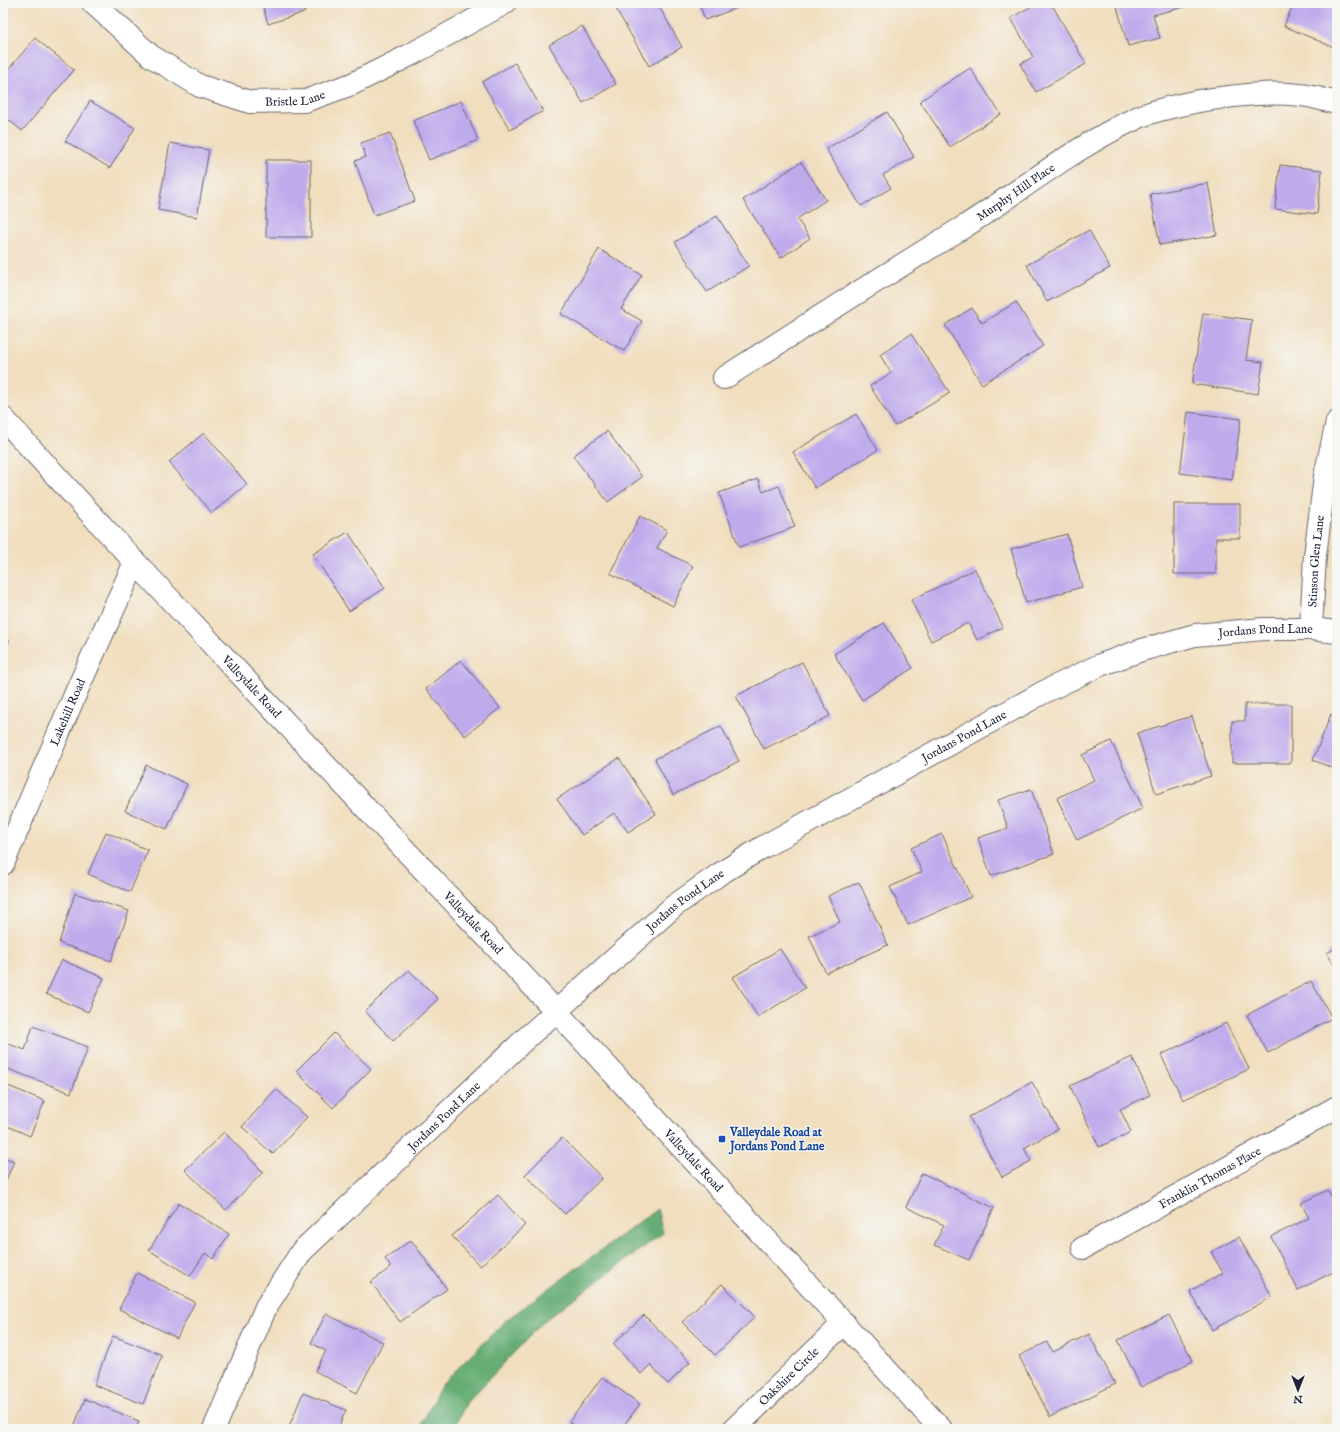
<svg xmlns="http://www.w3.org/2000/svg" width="1340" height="1432" font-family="'IM FELL English',serif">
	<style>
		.forest { fill: #66ad74; stroke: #446858 }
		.building { fill: #bfaaec }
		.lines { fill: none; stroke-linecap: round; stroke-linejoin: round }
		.minor-casing { stroke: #6a6469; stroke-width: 24 }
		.minor { stroke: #fff; stroke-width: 22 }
		.transit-dot { fill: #1a4fb4; stroke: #f6f6f2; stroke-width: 1.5 }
		.labels { text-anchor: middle; stroke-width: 3; stroke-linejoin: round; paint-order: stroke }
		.street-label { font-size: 12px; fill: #22223b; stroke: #f6f6f2 }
		.transit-label { font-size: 12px; font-weight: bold; fill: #164399; stroke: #f6f6f2; text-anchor: start }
	</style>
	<rect width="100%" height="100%" fill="#f6f6f2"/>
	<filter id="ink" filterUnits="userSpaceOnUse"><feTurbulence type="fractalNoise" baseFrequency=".025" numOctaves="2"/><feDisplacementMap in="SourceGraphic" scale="8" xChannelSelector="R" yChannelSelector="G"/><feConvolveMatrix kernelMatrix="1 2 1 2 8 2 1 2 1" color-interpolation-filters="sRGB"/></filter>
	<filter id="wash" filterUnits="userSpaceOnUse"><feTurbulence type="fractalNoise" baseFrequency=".012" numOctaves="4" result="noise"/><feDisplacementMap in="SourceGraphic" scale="16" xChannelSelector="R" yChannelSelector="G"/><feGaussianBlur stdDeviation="0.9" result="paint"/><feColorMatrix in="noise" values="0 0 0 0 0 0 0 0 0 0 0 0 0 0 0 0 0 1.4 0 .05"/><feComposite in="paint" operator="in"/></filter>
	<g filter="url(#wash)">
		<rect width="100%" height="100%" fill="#f1debe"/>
		<path class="forest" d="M 657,1209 L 663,1233 L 545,1320 L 467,1402 L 453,1429 L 419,1429 L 442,1384 L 506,1320 Z"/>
		<g id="blocks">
			<path class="building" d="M 262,3 L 302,3 L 305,12 L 268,24 Z
				M 626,3 L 657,3 L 682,47 L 649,66 L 616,9 Z
				M 699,3 L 750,3 L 705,20 Z
				M 1037,3 L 1051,3 L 1086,64 L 1036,92 L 1020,64 L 1033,57 L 1011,18 Z
				M 1116,3 L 1192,3 L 1192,5 L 1153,15 L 1160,38 L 1128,46 Z
				M 1294,3 L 1337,3 L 1337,42 L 1335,48 L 1284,26 Z
				M 582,26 L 616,84 L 583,103 L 549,45 Z
				M 35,38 L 74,70 L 22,131 L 3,115 L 3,76 Z
				M 515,63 L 543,111 L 510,130 L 482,82 Z
				M 970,68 L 1001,114 L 950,147 L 920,101 Z
				M 90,101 L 135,128 L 110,168 L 65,141 Z
				M 461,101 L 478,140 L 429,160 L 413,121 Z
				M 887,112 L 914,157 L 883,175 L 891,188 L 861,206 L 826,149 Z
				M 390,133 L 415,201 L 374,215 L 355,161 L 366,157 L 361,143 Z
				M 170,143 L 209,150 L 197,217 L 158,210 Z
				M 266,160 L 311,160 L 311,237 L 266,237 Z
				M 801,162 L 826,200 L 797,219 L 810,238 L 781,258 L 743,200 Z
				M 1280,165 L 1322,170 L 1317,214 L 1275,209 Z
				M 1208,183 L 1217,235 L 1160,245 L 1150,194 Z
				M 717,216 L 749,266 L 707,292 L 675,242 Z
				M 1089,230 L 1110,268 L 1047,302 L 1027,265 Z
				M 599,249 L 642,275 L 621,309 L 642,321 L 624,351 L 561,314 Z
				M 1016,302 L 1043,346 L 982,384 L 945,325 L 972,308 L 982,323 Z
				M 1203,313 L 1252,320 L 1246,360 L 1263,362 L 1258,394 L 1192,384 Z
				M 911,334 L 950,393 L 895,426 L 870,386 L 891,373 L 880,355 Z
				M 1188,412 L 1241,419 L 1232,480 L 1180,473 Z
				M 856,414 L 878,450 L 815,488 L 793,452 Z
				M 607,431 L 642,477 L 608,502 L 573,456 Z
				M 204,433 L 247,484 L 212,513 L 169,462 Z
				M 758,479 L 763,492 L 779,486 L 795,527 L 739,547 L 719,493 Z
				M 1174,504 L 1240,504 L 1240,538 L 1216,538 L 1216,574 L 1174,574 Z
				M 640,516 L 667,530 L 657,548 L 693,566 L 673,606 L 610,573 Z
				M 348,532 L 385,588 L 349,611 L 313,554 Z
				M 1067,534 L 1082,587 L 1026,603 L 1011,549 Z
				M 975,569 L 1003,627 L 977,640 L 968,623 L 931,641 L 911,600 Z
				M 884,623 L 913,668 L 862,700 L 834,654 Z
				M 3,638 L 9,640 L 3,656 Z
				M 461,660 L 500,708 L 465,736 L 426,689 Z
				M 802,662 L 830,716 L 764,749 L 736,696 Z
				M 1245,704 L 1291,704 L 1291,763 L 1232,763 L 1232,721 L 1245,721 Z
				M 1331,714 L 1337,716 L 1337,770 L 1313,760 Z
				M 1192,716 L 1211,776 L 1156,794 L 1137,733 Z
				M 721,726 L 739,761 L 673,795 L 655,759 Z
				M 1111,741 L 1143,808 L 1077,840 L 1057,798 L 1094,780 L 1082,755 Z
				M 619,758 L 656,814 L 628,832 L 614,813 L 582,835 L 557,799 Z
				M 146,765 L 187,784 L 167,829 L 125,811 Z
				M 1031,789 L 1054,854 L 991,876 L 978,838 L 1008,828 L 998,800 Z
				M 106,832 L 148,850 L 130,892 L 88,874 Z
				M 942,834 L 971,897 L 908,925 L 890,887 L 922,872 L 911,848 Z
				M 859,882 L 888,945 L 826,973 L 809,936 L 840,922 L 828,896 Z
				M 75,893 L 129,911 L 111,961 L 59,943 Z
				M 1337,947 L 1337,970 L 1327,953 Z
				M 780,949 L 805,988 L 758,1017 L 733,977 Z
				M 62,960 L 104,978 L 88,1012 L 46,994 Z
				M 409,970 L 438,999 L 393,1041 L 365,1011 Z
				M 1311,981 L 1332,1018 L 1268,1053 L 1247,1015 Z
				M 1226,1023 L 1249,1069 L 1183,1100 L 1161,1055 Z
				M 33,1026 L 88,1047 L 71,1093 L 3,1067 L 3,1051 L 6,1043 L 25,1050 Z
				M 334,1033 L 371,1069 L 333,1108 L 296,1071 Z
				M 1132,1057 L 1150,1095 L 1120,1109 L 1131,1132 L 1099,1147 L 1070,1086 Z
				M 1032,1082 L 1058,1129 L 1024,1148 L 1031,1161 L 1002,1177 L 969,1117 Z
				M 3,1084 L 45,1101 L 30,1136 L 3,1124 Z
				M 276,1089 L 307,1117 L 273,1154 L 242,1127 Z
				M 224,1132 L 263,1172 L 226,1210 L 185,1170 Z
				M 562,1138 L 602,1178 L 565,1214 L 525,1175 Z
				M 3,1157 L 14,1161 L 3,1188 Z
				M 922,1173 L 994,1208 L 969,1260 L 934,1245 L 944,1225 L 906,1207 Z
				M 1328,1190 L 1337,1208 L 1337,1270 L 1298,1290 L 1271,1237 L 1309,1218 L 1301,1203 Z
				M 498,1195 L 525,1225 L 480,1266 L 452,1236 Z
				M 179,1203 L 229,1234 L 213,1259 L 205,1253 L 190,1276 L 149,1250 Z
				M 1239,1237 L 1272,1297 L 1212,1330 L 1190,1291 L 1223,1273 L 1211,1252 Z
				M 411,1240 L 447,1289 L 400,1322 L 371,1282 L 391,1267 L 385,1259 Z
				M 137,1273 L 195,1302 L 177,1338 L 119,1309 Z
				M 722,1284 L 755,1317 L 715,1355 L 682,1322 Z
				M 326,1314 L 383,1342 L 357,1393 L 315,1371 L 326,1351 L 311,1343 Z
				M 644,1315 L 690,1362 L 668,1384 L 650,1365 L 641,1374 L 613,1344 Z
				M 1169,1315 L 1193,1361 L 1141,1387 L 1118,1340 Z
				M 1089,1334 L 1115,1384 L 1050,1417 L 1019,1356 L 1047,1342 L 1053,1352 Z
				M 113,1336 L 162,1355 L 143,1404 L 94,1385 Z
				M 602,1377 L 640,1404 L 621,1429 L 578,1429 L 569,1422 Z
				M 303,1393 L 346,1410 L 338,1429 L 288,1429 Z
				M 85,1399 L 139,1421 L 136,1429 L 73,1429 Z"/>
		</g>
	</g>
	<g filter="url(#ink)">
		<use href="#blocks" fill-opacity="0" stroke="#6a6469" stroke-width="1"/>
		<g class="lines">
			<g class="minor-casing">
				<g id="minor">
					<path id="s1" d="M 93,3 L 151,56 L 200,86 L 250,102 L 305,101 L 352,84 L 410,55 L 505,3"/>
					<path id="s2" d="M 724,378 C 803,327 882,277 962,228 C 1021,191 1075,146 1139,117 C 1158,109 1179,105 1199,101 C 1237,95 1276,90 1313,97 C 1321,99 1329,101 1337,103"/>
					<path id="s3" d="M 3,418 L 135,562 L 556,1011 L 941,1429"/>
					<path id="s4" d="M 1311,629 L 1315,556 L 1325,476 L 1337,422"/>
					<path id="s5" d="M 3,864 L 77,690 L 135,562"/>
					<path id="s6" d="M 1083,1248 L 1337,1107"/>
					<path id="s7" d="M 214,1429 L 266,1307 L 302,1251 L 524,1040 L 674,906 L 718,875 L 763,847 L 1044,692 L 1100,665 L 1142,650 L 1195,635 L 1264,629 L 1311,629 L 1337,632"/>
					<path id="s8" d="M 734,1429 L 844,1323"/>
				</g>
			</g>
			<use href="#minor" class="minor"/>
		</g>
	</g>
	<rect class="transit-dot" x="718" y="1135" width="8" height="8" rx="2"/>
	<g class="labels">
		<g class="street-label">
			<text dy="4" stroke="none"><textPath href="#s1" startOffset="234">Bristle Lane</textPath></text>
			<text dy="4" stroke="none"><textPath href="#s2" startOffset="346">Murphy Hill Place</textPath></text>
			<text dy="4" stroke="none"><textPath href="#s4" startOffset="68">Stinson Glen Lane</textPath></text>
			<text dy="4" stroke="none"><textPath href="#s7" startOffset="1367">Jordans Pond Lane</textPath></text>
			<text dy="4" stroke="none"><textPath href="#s3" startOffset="366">Valleydale Road</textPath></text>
			<text dy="4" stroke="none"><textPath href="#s5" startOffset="165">Lakehill Road</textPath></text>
			<text dy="4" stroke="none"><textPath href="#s7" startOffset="1043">Jordans Pond Lane</textPath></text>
			<text dy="4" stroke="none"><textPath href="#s7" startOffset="719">Jordans Pond Lane</textPath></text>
			<text dy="4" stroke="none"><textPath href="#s3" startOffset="690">Valleydale Road</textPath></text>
			<text dy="4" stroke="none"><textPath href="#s7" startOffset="395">Jordans Pond Lane</textPath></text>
			<text dy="4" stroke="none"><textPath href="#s3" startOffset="1014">Valleydale Road</textPath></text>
			<text dy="4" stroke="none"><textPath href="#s6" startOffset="145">Franklin Thomas Place</textPath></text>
			<text dy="4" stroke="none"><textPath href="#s8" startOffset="76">Oakshire Circle</textPath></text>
		</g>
		<g class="transit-label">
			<text x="730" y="1136">Valleydale Road at<tspan x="730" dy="14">Jordans Pond Lane</tspan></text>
		</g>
	</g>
	<rect width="1340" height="1432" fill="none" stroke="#f6f6f2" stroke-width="16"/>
	<g transform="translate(1298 1390) rotate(180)" stroke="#f6f6f2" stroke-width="3" paint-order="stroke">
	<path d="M0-3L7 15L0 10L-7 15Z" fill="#22223b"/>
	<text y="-6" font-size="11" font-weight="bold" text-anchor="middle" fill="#22223b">N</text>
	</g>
</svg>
